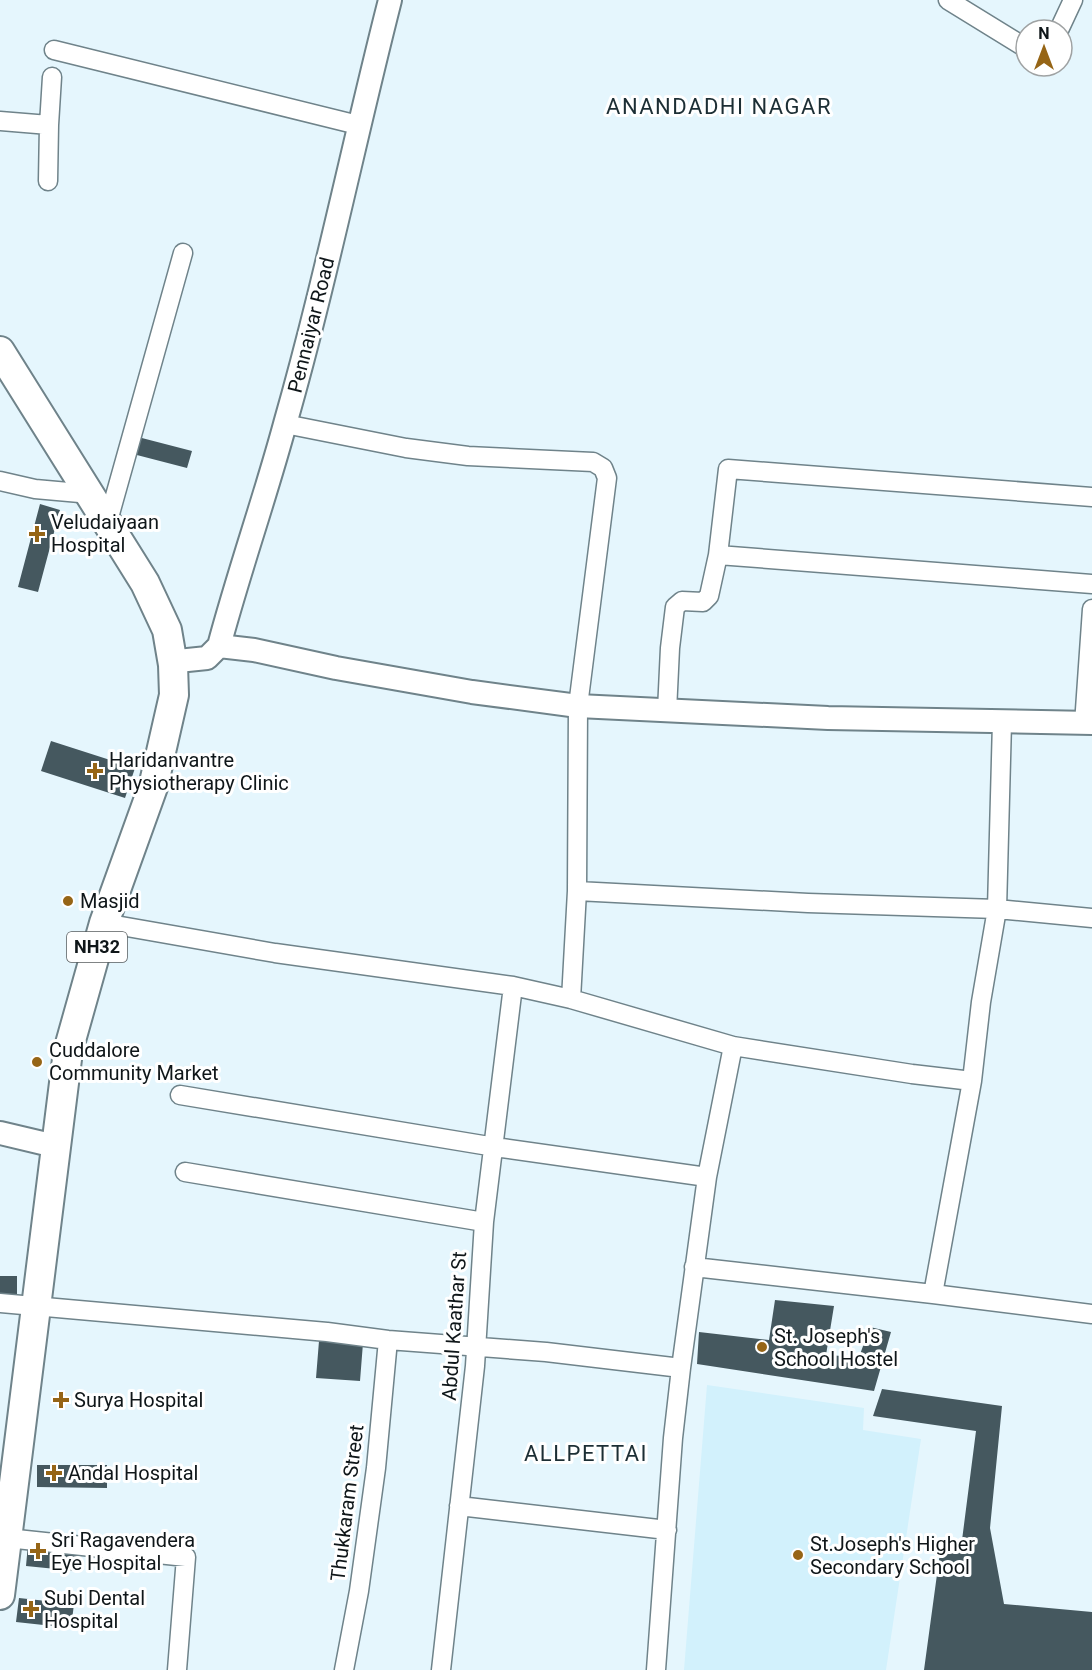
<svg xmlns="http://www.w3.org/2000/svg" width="1092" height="1670" font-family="Roboto,sans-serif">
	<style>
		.built { fill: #d2f1fc }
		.building { fill: #45585f }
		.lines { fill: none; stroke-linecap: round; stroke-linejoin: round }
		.minor-casing { stroke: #6f838a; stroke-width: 21 }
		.tertiary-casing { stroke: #6f838a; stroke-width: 26 }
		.trunk-casing { stroke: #6f838a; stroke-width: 32 }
		.minor { stroke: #fff; stroke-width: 18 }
		.tertiary { stroke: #fff; stroke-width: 22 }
		.trunk { stroke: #fff; stroke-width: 28 }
		.poi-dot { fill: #966516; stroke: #fff; stroke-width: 2 }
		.labels { text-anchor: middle; stroke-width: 6; stroke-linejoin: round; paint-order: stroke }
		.shield { fill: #fff; stroke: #575c5e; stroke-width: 1.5 }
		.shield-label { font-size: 18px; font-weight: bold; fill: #0f1619 }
		.street-label { font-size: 20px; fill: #0f1619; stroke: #fff }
		.poi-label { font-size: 20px; fill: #0f1619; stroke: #fff; text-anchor: start }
		.quarter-label { font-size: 22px; letter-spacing: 1.5px; fill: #1c2e34; stroke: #fff }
	</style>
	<rect width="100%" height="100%" fill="#e5f6fd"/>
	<path class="built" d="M 707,1385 L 864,1408 L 863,1430 L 921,1439 L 886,1670 L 684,1670 Z"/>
	<path class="building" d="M 138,437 L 192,451 L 187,468 L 133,454 Z
		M 40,504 L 60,510 L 38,592 L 18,587 Z
		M 51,741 L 135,768 L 125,798 L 41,771 Z
		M 0,1276 L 17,1276 L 17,1299 L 0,1299 Z
		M 775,1300 L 834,1306 L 826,1355 L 859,1357 L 870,1327 L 891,1332 L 874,1391 L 697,1364 L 699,1332 L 769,1340 Z
		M 319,1341 L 363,1343 L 360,1381 L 316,1378 Z
		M 882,1389 L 1002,1406 L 990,1528 L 1004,1604 L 1092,1612 L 1092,1670 L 924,1670 L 941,1545 L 961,1548 L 976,1431 L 873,1416 Z
		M 37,1465 L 107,1465 L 107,1488 L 37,1487 Z
		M 28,1544 L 78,1549 L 76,1571 L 26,1566 Z
		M 19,1598 L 74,1604 L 71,1628 L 16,1622 Z"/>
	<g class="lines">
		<g class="minor-casing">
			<path id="minor" d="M 948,0 L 1026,48
				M 1059,30 L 1073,0
				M 54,50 L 358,125
				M 0,121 L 49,125
				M 48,181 L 49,125 L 52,77
				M 285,424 L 406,448 L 468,456 L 593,462 L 603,468 L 607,478 L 578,706 L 577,891 L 571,999
				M 0,481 L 35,489 L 91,494
				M 108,521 L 183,253
				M 718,555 L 1092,584
				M 667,711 L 670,648 L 675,607 L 682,601 L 703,602 L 709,596 L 718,555 L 728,469 L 1092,497
				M 1084,724 L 1092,609
				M 577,891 L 808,903 L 997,909 L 1092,918
				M 104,923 L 275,953 L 513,986 L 571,999 L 733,1046 L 912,1074 L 972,1081
				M 180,1095 L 495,1147 L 707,1177
				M 185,1172 L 484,1222
				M 694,1267 L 933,1294 L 1092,1314
				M 933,1294 L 972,1081 L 981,1002 L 997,909 L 1002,722
				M 0,1303 L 327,1332 L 388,1340 L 546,1352 L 681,1368 L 673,1438 L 656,1670
				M 681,1368 L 707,1177 L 733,1046
				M 459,1506 L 667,1530
				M 7,1538 L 186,1557 L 177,1670
				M 344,1670 L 359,1591 L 376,1468 L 388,1340
				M 441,1670 L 475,1366 L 484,1222 L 513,986"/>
		</g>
		<g class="tertiary-casing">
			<path id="tertiary" d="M 219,646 L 254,650 L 336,668 L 472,692 L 578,706 L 828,718 L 1092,723
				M 219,646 C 239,571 265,498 285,424 C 325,284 354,141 390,0
				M 172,659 L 178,661 L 207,658 L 219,646
				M 0,1133 L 55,1146"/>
		</g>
		<g class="trunk-casing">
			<path id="trunk" d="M 0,351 L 145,583 L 167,630 L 173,665 L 174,695 L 153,787 L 104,923 L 68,1051 L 0,1595"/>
		</g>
		<use href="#minor" class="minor"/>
		<use href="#tertiary" class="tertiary"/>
		<use href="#trunk" class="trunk"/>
	</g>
	<g class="poi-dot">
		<path d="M34 525h6v6h6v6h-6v6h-6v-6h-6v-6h6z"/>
		<path d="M92 762h6v6h6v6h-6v6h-6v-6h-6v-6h6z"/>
		<circle cx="68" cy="901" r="6"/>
		<circle cx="37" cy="1062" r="6"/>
		<circle cx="762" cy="1347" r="6"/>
		<path d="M58 1391h6v6h6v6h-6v6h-6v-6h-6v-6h6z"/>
		<path d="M51 1464h6v6h6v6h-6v6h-6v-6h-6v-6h6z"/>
		<path d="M35 1542h6v6h6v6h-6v6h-6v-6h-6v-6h6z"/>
		<circle cx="798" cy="1555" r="6"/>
		<path d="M28 1600h6v6h6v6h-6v6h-6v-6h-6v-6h6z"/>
	</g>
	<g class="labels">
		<rect class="shield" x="67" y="932" width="60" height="30" rx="4.5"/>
		<g class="shield-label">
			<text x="97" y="953">NH32</text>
		</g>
		<g class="street-label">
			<text transform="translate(311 325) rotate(-76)" y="7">Pennaiyar Road</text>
			<text transform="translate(454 1326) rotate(-86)" y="7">Abdul Kaathar St</text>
			<text transform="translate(347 1503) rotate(-83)" y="7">Thukkaram Street</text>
		</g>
		<g class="poi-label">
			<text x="51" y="529">Veludaiyaan<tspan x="51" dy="23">Hospital</tspan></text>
			<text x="109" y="767">Haridanvantre<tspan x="109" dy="23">Physiotherapy Clinic</tspan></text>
			<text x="80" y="908">Masjid</text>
			<text x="49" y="1057">Cuddalore<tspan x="49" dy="23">Community Market</tspan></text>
			<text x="774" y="1343">St. Joseph's<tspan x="774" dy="23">School Hostel</tspan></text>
			<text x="74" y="1407">Surya Hospital</text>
			<text x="68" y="1480">Andal Hospital</text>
			<text x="51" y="1547">Sri Ragavendera<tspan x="51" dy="23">Eye Hospital</tspan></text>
			<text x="810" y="1551">St.Joseph's Higher<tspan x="810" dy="23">Secondary School</tspan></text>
			<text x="44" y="1605">Subi Dental<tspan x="44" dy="23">Hospital</tspan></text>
		</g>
		<g class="quarter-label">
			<text x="719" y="114">ANANDADHI NAGAR</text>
			<text x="586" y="1461">ALLPETTAI</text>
		</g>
	</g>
	<g transform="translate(1044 48)"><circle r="28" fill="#ffffff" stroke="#9fa2a3" stroke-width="1.5"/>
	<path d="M0-4.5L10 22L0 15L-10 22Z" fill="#966516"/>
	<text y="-9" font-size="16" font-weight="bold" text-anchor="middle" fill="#0f1619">N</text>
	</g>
</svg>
